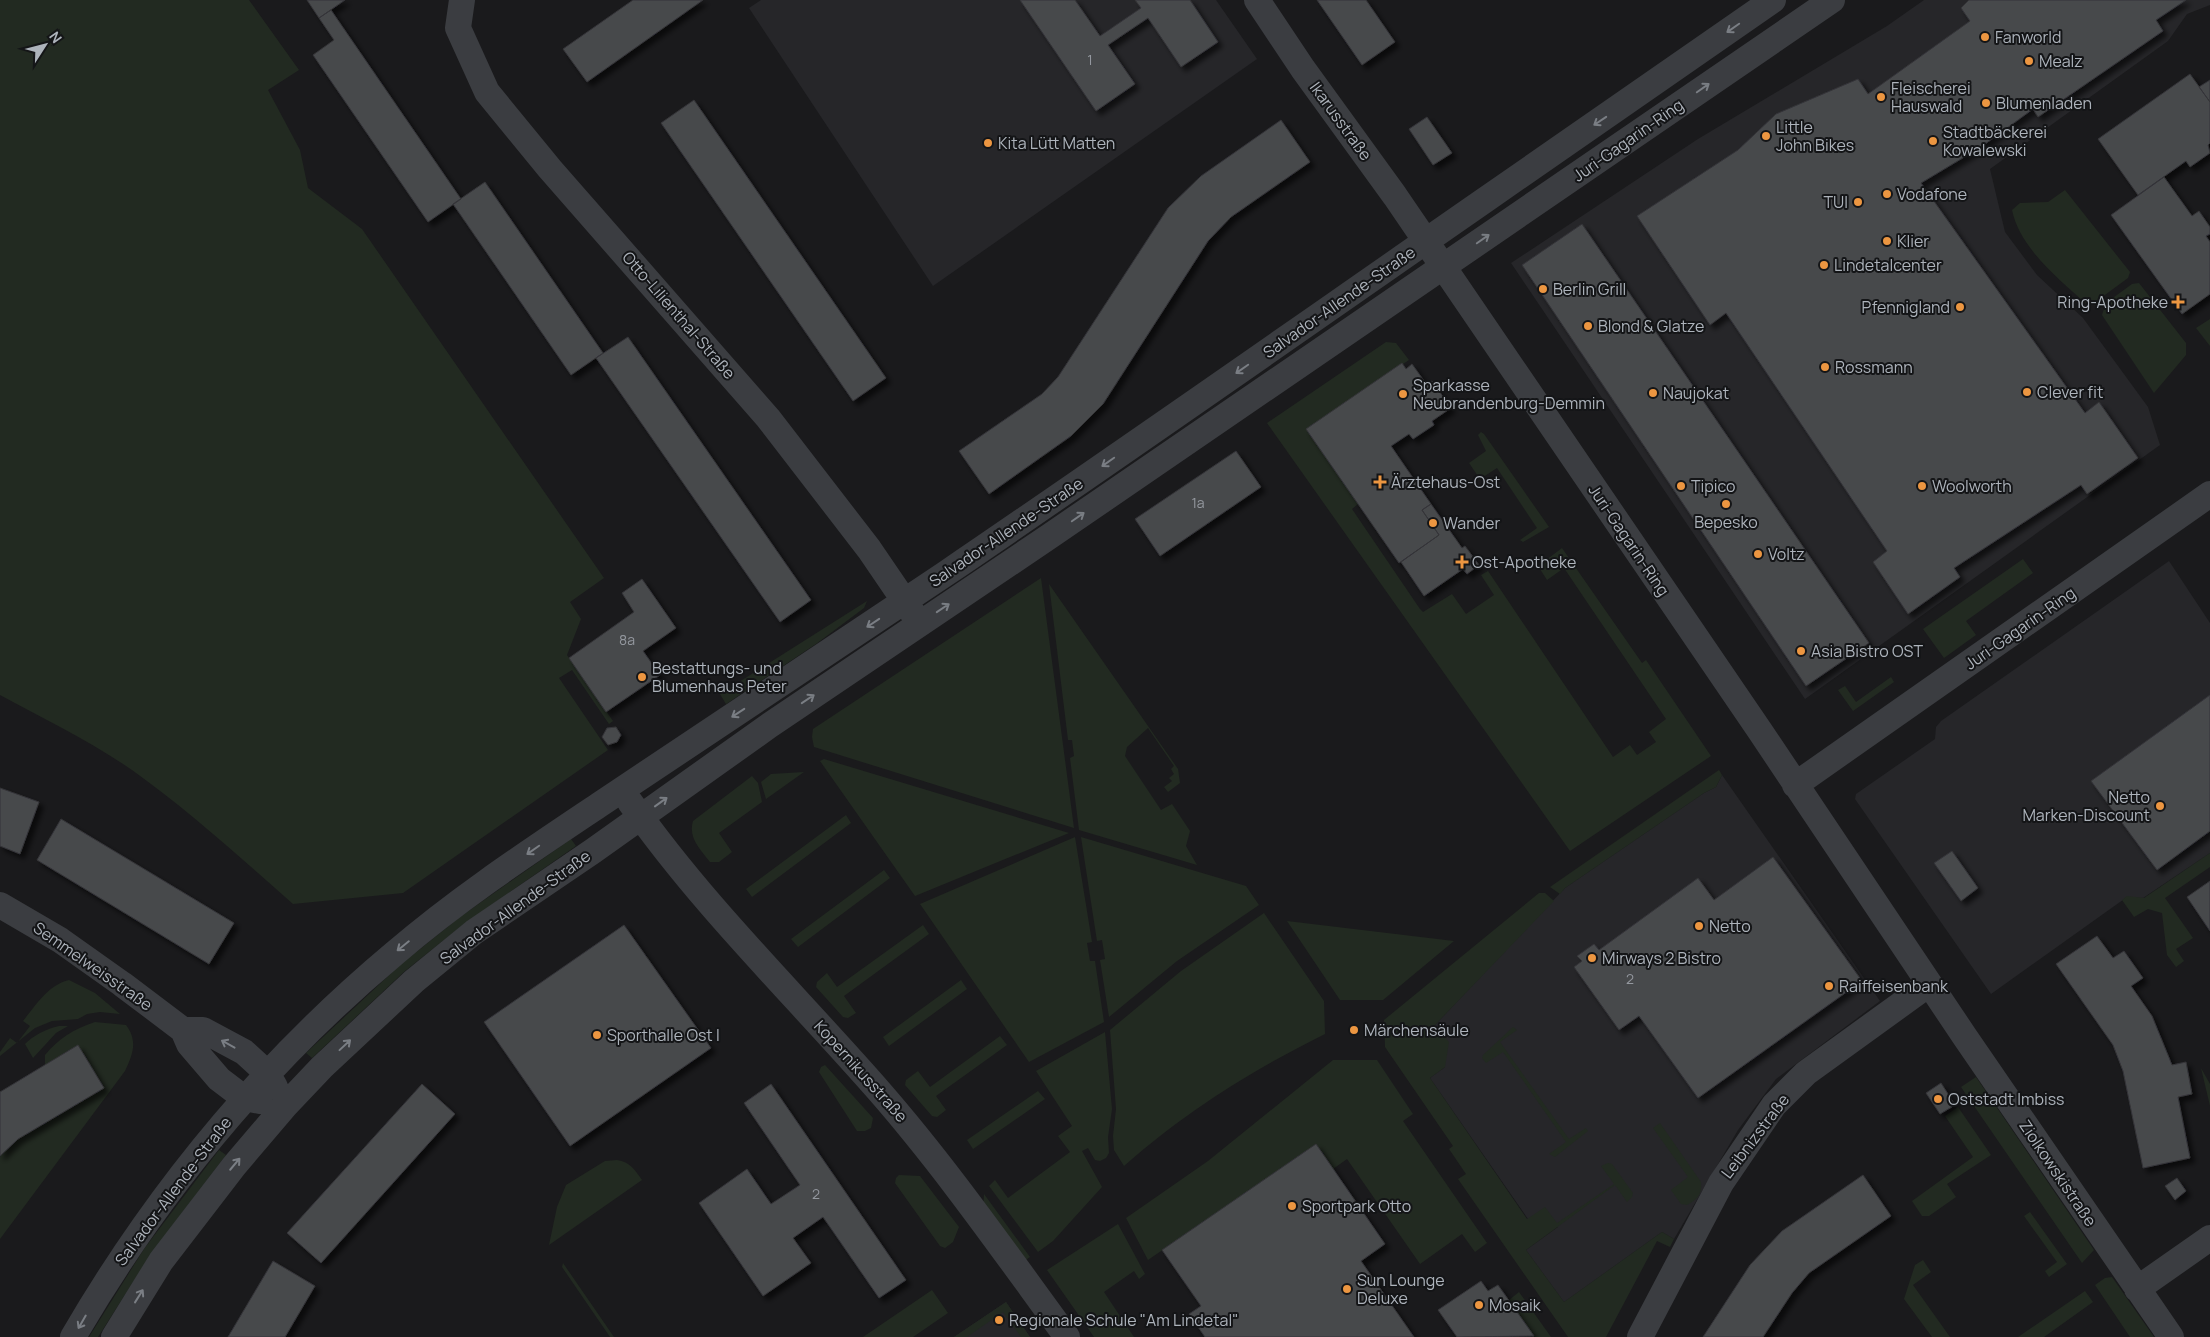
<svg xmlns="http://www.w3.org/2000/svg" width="2210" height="1337" font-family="Manrope,sans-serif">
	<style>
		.built { fill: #262629 }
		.green { fill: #222a21 }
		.building { fill: #47484c; stroke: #343438; filter: url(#shadow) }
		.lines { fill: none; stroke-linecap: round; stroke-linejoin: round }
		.minor { stroke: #3b3d41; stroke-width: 26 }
		.oneway { stroke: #7a7e84 }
		.poi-dot { fill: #ec9641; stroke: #141517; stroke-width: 2 }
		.labels { text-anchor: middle; stroke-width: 4; stroke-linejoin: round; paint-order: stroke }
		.number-label { font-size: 14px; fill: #94989f }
		.poi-label { font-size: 16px; fill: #adb3bb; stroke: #141517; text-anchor: start }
		.street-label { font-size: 16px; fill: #adb3bb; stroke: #141517 }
	</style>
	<defs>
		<filter id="shadow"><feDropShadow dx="4.5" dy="4.5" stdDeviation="2.5" flood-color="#0009"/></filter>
	</defs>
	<rect width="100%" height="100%" fill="#1a1a1c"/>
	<path class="built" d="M 761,0 L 1216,0 L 1257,59 L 933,286 L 749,8 Z
		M 1924,0 L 2210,0 L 2210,5 L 2187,14 L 2168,41 L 1990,169 L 2005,232 L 2037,275 L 2083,318 L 2148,407 L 2160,445 L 1805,699 L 1511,263 L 1698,139 L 1887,26 Z
		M 2169,561 L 2210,623 L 2210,853 L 2143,898 L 2127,897 L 1991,994 L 1855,799 L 1856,794 L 1935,739 L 1936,727 L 1941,721 Z
		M 1722,775 L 1880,1001 L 1776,1079 L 1738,1130 L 1674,1239 L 1662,1232 L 1564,1302 L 1526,1250 L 1558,1227 L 1528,1219 L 1430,1078 L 1445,1067 L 1434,1026 L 1565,888 L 1704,793 L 1716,787 Z
		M 1006,1302 L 1030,1337 L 954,1337 Z"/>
	<path class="green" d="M 0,0 L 249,0 L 299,70 L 268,90 L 300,150 L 308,188 L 362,229 L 604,578 L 570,602 L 581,619 L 567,655 L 613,721 L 609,724 L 572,670 L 559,678 L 608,750 L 403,893 L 293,904 C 241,858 188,810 132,770 C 90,741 44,719 0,695 Z
		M 2065,190 L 2130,272 L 2128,278 L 2094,303 L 2085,303 C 2057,277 2020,248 2012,210 L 2020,203 L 2048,202 Z
		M 2139,283 L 2186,343 L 2186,355 L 2154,393 L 2102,315 L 2106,303 L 2132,284 Z
		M 2210,319 L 2210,346 L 2196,328 Z
		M 1386,342 L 1396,343 L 1409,360 L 1307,429 L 1358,504 L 1352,509 L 1420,609 L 1423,612 L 1452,594 L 1466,614 L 1494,595 L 1481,575 L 1488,571 L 1613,757 L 1630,745 L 1637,755 L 1656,742 L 1649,732 L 1666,719 L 1564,568 L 1547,580 L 1540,569 L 1542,563 L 1562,548 L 1642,663 L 1646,660 L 1711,756 L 1570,851 L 1267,423 Z
		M 1481,432 L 1484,434 L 1549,527 L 1523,542 L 1520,540 L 1537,528 L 1497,468 L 1480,479 L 1469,463 L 1486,451 L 1478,435 Z
		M 2023,559 L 2033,573 L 1966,621 L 1976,635 L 1944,658 L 1923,629 Z
		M 1041,578 L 1074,828 L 814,747 L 812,737 L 813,729 Z
		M 1049,584 L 1178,769 L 1180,783 L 1168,792 L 1164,787 L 1172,781 L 1169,778 L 1174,774 L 1171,769 L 1174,766 L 1148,728 L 1127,747 L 1125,756 L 1161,810 L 1172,804 L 1190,831 L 1186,846 L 1197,865 L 1079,830 L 1070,758 L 1074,756 L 1072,740 L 1068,740 Z
		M 867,601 L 864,608 L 816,644 L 726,704 L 720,694 Z
		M 1891,677 L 1894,682 L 1853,711 L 1838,690 L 1845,686 L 1856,702 Z
		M 824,759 L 1069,833 L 915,896 L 820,761 Z
		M 1719,770 L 1722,775 L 1716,787 L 1704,793 L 1565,888 L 1560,894 L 1550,887 Z
		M 804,772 L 766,799 L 761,782 L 771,774 Z
		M 752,776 L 758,783 L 762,802 L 719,833 L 732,852 L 719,862 L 710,862 C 700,849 688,838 693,821 Z
		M 846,815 L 851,823 L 752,897 L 746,889 Z
		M 1075,837 L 1092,942 L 1087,943 L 1090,961 L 1095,961 L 1104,1022 L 1029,1062 L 920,904 Z
		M 1081,837 L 1246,886 L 1259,905 L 1177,961 L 1109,1017 L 1100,960 L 1105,959 L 1102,940 L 1097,941 Z
		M 571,839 L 576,846 L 464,924 L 405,971 L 312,1058 L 306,1053 L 400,965 L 460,917 Z
		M 2210,853 L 2210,867 L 2165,898 L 2193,938 L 2176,949 L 2184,961 L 2176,967 L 2167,955 L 2162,913 L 2148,909 L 2134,917 L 2122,900 L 2127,896 L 2144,898 Z
		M 884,870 L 890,878 L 798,947 L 791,939 Z
		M 1539,893 L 1545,893 L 1554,901 L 1434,1026 L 1449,1042 L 1445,1067 L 1430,1078 L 1527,1219 L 1545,1207 L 1557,1223 L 1614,1184 L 1601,1166 L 1608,1163 L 1612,1164 L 1633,1193 L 1632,1197 L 1627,1202 L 1615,1185 L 1526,1250 L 1564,1302 L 1662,1232 L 1674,1239 L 1670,1247 L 1657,1241 L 1606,1337 L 1568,1337 L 1458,1179 L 1466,1174 L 1449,1149 L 1453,1146 L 1385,1047 L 1384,1020 Z
		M 1264,913 L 1324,1001 L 1325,1034 C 1249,1072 1188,1110 1124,1166 L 1114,1150 L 1113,1136 L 1116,1109 L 1110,1030 L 1181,971 Z
		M 1287,921 L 1454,941 L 1383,1000 L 1340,1000 Z
		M 923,925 L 929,934 L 844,996 L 856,1013 L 848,1018 L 843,1017 L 816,987 L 817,982 L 827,973 L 837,987 Z
		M 69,980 L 95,993 L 120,1014 L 100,1012 L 87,1014 L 78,1019 L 52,1021 L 35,1028 L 0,1056 L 0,1052 L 10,1038 L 17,1043 L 30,1026 L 23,1021 C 36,1005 48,985 69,980 Z
		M 961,980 L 967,989 L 889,1046 L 883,1037 Z
		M 95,1022 L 126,1025 C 138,1041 133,1054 125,1071 L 0,1239 L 0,1156 L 18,1139 L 104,1088 L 78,1045 L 45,1065 L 45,1055 C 59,1038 74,1029 95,1022 Z
		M 59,1026 L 68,1026 L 56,1033 L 33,1058 L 25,1044 C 34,1035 46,1029 59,1026 Z
		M 1513,1027 L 1517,1030 L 1500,1042 L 1569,1139 L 1586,1128 L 1588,1131 L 1555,1157 L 1549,1154 L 1566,1142 L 1503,1052 L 1486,1063 L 1482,1058 L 1483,1055 Z
		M 1105,1032 L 1112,1109 L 1108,1137 L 1109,1153 L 1106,1158 L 1100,1161 L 1095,1160 L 1088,1148 L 1082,1151 L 1102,1187 L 1053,1241 L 1038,1252 L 989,1186 L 995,1180 L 1008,1198 L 1070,1152 L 1058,1136 L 1072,1126 L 1036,1071 Z
		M 1000,1036 L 1007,1045 L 936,1096 L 946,1110 L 937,1117 L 932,1116 L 905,1085 L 906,1080 L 918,1071 L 930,1087 Z
		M 1333,1060 L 1377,1060 L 1413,1114 L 1403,1121 L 1487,1243 L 1475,1252 L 1462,1234 L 1420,1264 L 1347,1159 L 1333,1169 L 1316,1144 L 1148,1260 L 1126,1218 L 1208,1161 Z
		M 825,1065 L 873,1118 L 871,1128 L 865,1131 L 857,1131 L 819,1072 L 821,1067 Z
		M 2201,1068 L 2210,1084 L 2210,1106 Z
		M 1976,1077 L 2094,1250 L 2082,1263 L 1961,1087 Z
		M 1038,1091 L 1045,1099 L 973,1149 L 967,1140 Z
		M 1958,1107 L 1991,1155 L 1947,1184 L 1956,1197 L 1929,1216 L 1922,1216 L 1912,1201 L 1973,1157 L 1945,1116 Z
		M 1660,1123 L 1701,1182 C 1702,1195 1698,1199 1687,1205 L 1681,1204 L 1671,1190 L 1688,1177 L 1653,1128 Z
		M 219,1150 L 226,1155 L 151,1254 L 98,1337 L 89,1337 L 144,1249 Z
		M 617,1160 C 630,1162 635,1170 642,1180 L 549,1245 L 557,1207 L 566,1185 L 605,1161 Z
		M 899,1175 L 920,1176 L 959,1227 L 953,1242 L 945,1248 L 940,1246 L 895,1183 L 896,1178 Z
		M 984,1194 L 1030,1257 L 1021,1263 L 983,1210 Z
		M 2030,1212 L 2067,1264 L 2049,1277 L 2045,1271 L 2057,1262 L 2024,1216 Z
		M 1118,1224 L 1145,1274 L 1139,1279 L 1134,1271 L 1104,1292 L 1134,1337 L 1094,1337 L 1047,1270 Z
		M 1923,1260 L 1931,1272 L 1913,1285 L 1950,1337 L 1932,1337 L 1904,1299 L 1915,1265 Z
		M 563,1263 L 614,1337 L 610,1337 L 562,1267 Z
		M 2112,1277 L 2154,1337 L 2130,1337 L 2095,1285 L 2105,1278 Z
		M 932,1290 L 948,1313 L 913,1337 L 863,1337 Z
		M 2085,1291 L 2093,1302 L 2044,1337 L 2018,1337 Z
		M 1519,1292 L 1551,1337 L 1532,1337 L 1509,1300 Z
		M 1006,1302 L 1030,1337 L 1021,1337 L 1003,1312 L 967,1337 L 954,1337 Z"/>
	<path class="building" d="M 307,0 L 345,0 L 319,18 Z
		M 633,0 L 703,0 L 587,82 L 563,49 Z
		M 1020,0 L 1075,0 L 1100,36 L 1141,8 L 1135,0 L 1190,0 L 1218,42 L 1181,67 L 1148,18 L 1108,45 L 1135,84 L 1096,111 Z
		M 1317,0 L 1366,0 L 1395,42 L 1362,65 Z
		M 1969,0 L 2186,0 L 2156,20 L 2163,31 L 2038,117 L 2033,109 L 1981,147 L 1921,183 L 2085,413 L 2099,402 L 2138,458 L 2087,494 L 2081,485 L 1954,568 L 1960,577 L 1908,614 L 1873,562 L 1887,551 L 1726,313 L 1710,325 L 1637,216 L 1738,150 L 1776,114 L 1858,79 L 1868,94 L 1970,21 L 1961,8 Z
		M 331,10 L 461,199 L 428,222 L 313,55 L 334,40 L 319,18 Z
		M 2190,74 L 2210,102 L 2210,143 L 2208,145 L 2210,153 L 2190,167 L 2186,161 L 2138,195 L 2098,139 Z
		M 2210,80 L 2210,102 L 2199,87 Z
		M 694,100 L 886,378 L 853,401 L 661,123 Z
		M 1427,117 L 1452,153 L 1433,165 L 1409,129 Z
		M 1281,120 L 1310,162 L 1231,217 L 1208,241 L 1103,404 L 1071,436 L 989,494 L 959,451 L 1042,394 L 1058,377 L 1168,208 L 1201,176 Z
		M 2164,177 L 2192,216 L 2199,211 L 2210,227 L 2210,234 L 2206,236 L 2210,242 L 2210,294 L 2182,314 L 2111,215 Z
		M 485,182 L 603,353 L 571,375 L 453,204 Z
		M 1582,224 L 1869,643 L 1806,686 L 1522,265 Z
		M 628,337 L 811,600 L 780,622 L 596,358 Z
		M 1402,363 L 1406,369 L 1412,364 L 1427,385 L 1432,381 L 1451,408 L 1432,421 L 1434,425 L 1413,439 L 1409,434 L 1391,446 L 1431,504 L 1422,510 L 1439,535 L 1399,563 L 1306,429 Z
		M 1236,451 L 1261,487 L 1160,556 L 1135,519 Z
		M 1431,504 L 1462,548 L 1465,546 L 1479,565 L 1467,574 L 1463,569 L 1424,596 L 1401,562 L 1439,535 L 1422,510 Z
		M 642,579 L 676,628 L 643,651 L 660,675 L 606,712 L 569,658 L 634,612 L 622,593 Z
		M 2210,695 L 2210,831 L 2157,870 L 2091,781 Z
		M 616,727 L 621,735 L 617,742 L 608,745 L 602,737 L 607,728 Z
		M 0,788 L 39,802 L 20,854 L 0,846 Z
		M 61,819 L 234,923 L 209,964 L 37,860 Z
		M 1952,851 L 1978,888 L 1961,901 L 1934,863 Z
		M 1773,857 L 1862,981 L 1698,1098 L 1639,1016 L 1619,1030 L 1574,967 L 1582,961 L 1577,956 L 1594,944 L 1599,950 L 1698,878 L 1714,900 Z
		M 2210,881 L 2210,931 L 2187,897 Z
		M 624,925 L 711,1048 L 570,1146 L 484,1022 Z
		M 2097,936 L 2113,958 L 2124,951 L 2143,978 L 2131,986 L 2152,1016 L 2172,1065 L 2186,1062 L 2192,1094 L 2178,1097 L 2190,1158 L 2143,1168 L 2123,1071 L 2113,1045 L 2056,964 Z
		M 78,1045 L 104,1088 L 18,1139 L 0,1156 L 0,1092 Z
		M 1941,1083 L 1955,1105 L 1940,1114 L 1926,1093 Z
		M 422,1084 L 455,1114 L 321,1263 L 287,1233 Z
		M 771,1084 L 906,1280 L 879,1298 L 823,1217 L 793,1238 L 811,1263 L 763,1296 L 699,1203 L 747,1169 L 771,1204 L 800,1185 L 744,1103 Z
		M 1316,1144 L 1385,1244 L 1361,1261 L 1414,1337 L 1205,1337 L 1189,1314 L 1201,1306 L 1162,1250 Z
		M 1863,1175 L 1891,1216 L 1809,1273 L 1792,1293 L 1763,1337 L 1703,1337 L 1750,1265 L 1782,1231 Z
		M 2177,1178 L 2186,1191 L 2175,1200 L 2165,1186 Z
		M 273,1261 L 315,1286 L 285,1337 L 228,1337 Z
		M 1481,1281 L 1488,1291 L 1498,1285 L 1534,1336 L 1457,1337 L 1438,1310 Z"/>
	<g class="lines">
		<path class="minor" d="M 462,0 L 458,28 L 487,92 L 550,169 L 768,418 L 869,549 L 914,615
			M 1257,0 L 1303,69 L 1395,196 L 1760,731 L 1965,1037 L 2171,1337
			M 1795,785 L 2210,494
			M 630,802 C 703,906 795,995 879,1091 C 947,1169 1006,1254 1067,1337
			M 0,905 L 60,940 L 122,984 L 183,1030 L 189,1044 L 219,1079 L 244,1098 L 260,1101
			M 183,1030 L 203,1030 L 244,1052 L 267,1073 L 275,1087
			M 2137,1289 L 2210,1238
			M 73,1337 C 158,1191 266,1061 395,953 C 459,898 529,852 599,805 C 714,727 830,652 945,574 C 1126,451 1305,325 1485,200 C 1582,133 1678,67 1773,0
			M 114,1337 L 161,1261 L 234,1166 L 285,1106 L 322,1067 L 414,981 L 474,932 L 593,851 L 770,725 L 1050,536 L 1832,0
			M 1640,1337 L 1721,1183 L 1774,1105 L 1806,1073 L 1929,984"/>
	</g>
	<defs><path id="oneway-shaft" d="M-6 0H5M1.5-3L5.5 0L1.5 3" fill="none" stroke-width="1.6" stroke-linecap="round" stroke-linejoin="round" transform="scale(1.25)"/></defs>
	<g class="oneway">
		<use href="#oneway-shaft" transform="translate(1733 28) rotate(145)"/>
		<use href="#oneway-shaft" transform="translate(1703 88) rotate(-35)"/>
		<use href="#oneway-shaft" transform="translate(1600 121) rotate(146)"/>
		<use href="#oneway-shaft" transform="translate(1483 239) rotate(-35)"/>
		<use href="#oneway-shaft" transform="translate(1242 369) rotate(145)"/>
		<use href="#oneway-shaft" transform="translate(1108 462) rotate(145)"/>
		<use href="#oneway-shaft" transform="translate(1078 517) rotate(-35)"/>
		<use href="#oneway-shaft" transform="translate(943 608) rotate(-34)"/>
		<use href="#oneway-shaft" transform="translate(873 623) rotate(146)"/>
		<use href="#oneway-shaft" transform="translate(808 699) rotate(-34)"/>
		<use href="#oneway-shaft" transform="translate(738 713) rotate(147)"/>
		<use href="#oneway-shaft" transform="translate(661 802) rotate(-36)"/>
		<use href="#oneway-shaft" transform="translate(533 850) rotate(145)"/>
		<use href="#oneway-shaft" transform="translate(403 946) rotate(141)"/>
		<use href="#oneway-shaft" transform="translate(228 1044) rotate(-151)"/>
		<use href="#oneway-shaft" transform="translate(345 1045) rotate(-43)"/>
		<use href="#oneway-shaft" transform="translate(235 1164) rotate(-50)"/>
		<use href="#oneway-shaft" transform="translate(139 1296) rotate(-58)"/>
		<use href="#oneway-shaft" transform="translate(82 1322) rotate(120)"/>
	</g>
	<g class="poi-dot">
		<circle cx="1985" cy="37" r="5"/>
		<circle cx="2029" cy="61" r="5"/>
		<circle cx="1881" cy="97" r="5"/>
		<circle cx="1986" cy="103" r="5"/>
		<circle cx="1766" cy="136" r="5"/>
		<circle cx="1933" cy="141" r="5"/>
		<circle cx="988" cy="143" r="5"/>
		<circle cx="1887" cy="194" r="5"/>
		<circle cx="1858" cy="202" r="5"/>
		<circle cx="1887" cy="241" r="5"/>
		<circle cx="1824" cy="265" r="5"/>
		<circle cx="1543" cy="289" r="5"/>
		<path d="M2175.5 294.5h5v5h5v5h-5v5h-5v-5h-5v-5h5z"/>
		<circle cx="1960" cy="307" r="5"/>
		<circle cx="1588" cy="326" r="5"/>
		<circle cx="1825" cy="367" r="5"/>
		<circle cx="2027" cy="392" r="5"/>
		<circle cx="1653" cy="393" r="5"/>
		<circle cx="1403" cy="394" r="5"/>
		<path d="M1377.5 474.5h5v5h5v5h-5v5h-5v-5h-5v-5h5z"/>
		<circle cx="1681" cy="486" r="5"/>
		<circle cx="1922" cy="486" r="5"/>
		<circle cx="1726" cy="504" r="5"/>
		<circle cx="1433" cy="523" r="5"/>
		<circle cx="1758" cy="554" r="5"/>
		<path d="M1459.5 554.5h5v5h5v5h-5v5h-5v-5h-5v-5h5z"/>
		<circle cx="1801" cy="651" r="5"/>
		<circle cx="642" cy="677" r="5"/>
		<circle cx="2160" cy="806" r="5"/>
		<circle cx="1699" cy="926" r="5"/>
		<circle cx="1592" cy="958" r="5"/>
		<circle cx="1829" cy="986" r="5"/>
		<circle cx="1354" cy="1030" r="5"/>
		<circle cx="597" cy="1035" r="5"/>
		<circle cx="1938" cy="1099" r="5"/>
		<circle cx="1292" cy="1206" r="5"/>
		<circle cx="1347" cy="1289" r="5"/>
		<circle cx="1479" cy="1305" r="5"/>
		<circle cx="999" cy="1320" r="5"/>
	</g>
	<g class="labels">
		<g class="number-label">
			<text x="1090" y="65">1</text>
			<text x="1198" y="508">1a</text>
			<text x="627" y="645">8a</text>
			<text x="1630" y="984">2</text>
			<text x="816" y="1199">2</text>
		</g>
		<g class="poi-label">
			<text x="1995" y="43">Fanworld</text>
			<text x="2039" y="67">Mealz</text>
			<text x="1891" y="94">Fleischerei<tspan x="1891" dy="18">Hauswald</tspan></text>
			<text x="1996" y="109">Blumenladen</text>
			<text x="1776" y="133">Little<tspan x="1776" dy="18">John Bikes</tspan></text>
			<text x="1943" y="138">Stadtbäckerei<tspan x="1943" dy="18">Kowalewski</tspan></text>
			<text x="998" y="149">Kita Lütt Matten</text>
			<text x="1897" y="200">Vodafone</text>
			<text x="1848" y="208" text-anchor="end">TUI</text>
			<text x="1897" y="247">Klier</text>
			<text x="1834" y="271">Lindetalcenter</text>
			<text x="1553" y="295">Berlin Grill</text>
			<text x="2168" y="308" text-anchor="end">Ring-Apotheke</text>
			<text x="1950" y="313" text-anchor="end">Pfennigland</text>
			<text x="1598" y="332">Blond &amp; Glatze</text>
			<text x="1835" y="373">Rossmann</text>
			<text x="1413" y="391">Sparkasse<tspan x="1413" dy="18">Neubrandenburg-Demmin</tspan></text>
			<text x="2037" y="398">Clever fit</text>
			<text x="1663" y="399">Naujokat</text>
			<text x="1391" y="488">Ärztehaus-Ost</text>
			<text x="1691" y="492">Tipico</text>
			<text x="1932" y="492">Woolworth</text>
			<text x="1726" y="528" text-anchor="middle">Bepesko</text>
			<text x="1443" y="529">Wander</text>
			<text x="1768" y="560">Voltz</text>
			<text x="1472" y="568">Ost-Apotheke</text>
			<text x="1811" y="657">Asia Bistro OST</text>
			<text x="652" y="674">Bestattungs- und<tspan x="652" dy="18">Blumenhaus Peter</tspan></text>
			<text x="2150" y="803" text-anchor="end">Netto<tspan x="2150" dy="18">Marken-Discount</tspan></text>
			<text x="1709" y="932">Netto</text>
			<text x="1602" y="964">Mirways 2 Bistro</text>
			<text x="1839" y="992">Raiffeisenbank</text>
			<text x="1364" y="1036">Märchensäule</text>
			<text x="607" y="1041">Sporthalle Ost I</text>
			<text x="1948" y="1105">Oststadt Imbiss</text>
			<text x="1302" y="1212">Sportpark Otto</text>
			<text x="1357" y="1286">Sun Lounge<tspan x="1357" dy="18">Deluxe</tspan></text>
			<text x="1489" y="1311">Mosaik</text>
			<text x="1009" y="1326">Regionale Schule "Am Lindetal"</text>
		</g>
		<g class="street-label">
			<text transform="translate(1341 121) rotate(54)" y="6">Ikarusstraße</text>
			<text transform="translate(1628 140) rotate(-35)" y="6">Juri-Gagarin-Ring</text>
			<text transform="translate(1339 302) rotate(-35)" y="6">Salvador-Allende-Straße</text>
			<text transform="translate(679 315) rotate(49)" y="6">Otto-Lilienthal-Straße</text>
			<text transform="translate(1006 532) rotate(-34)" y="6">Salvador-Allende-Straße</text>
			<text transform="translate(1629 540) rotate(56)" y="6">Juri-Gagarin-Ring</text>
			<text transform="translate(2020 628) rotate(-35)" y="6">Juri-Gagarin-Ring</text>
			<text transform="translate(515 907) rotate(-36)" y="6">Salvador-Allende-Straße</text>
			<text transform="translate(93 966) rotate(35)" y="6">Semmelweisstraße</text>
			<text transform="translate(861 1071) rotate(48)" y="6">Kopernikusstraße</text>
			<text transform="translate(1755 1136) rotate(-53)" y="6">Leibnizstraße</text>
			<text transform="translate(2058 1173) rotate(56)" y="6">Ziolkowskistraße</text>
			<text transform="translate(173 1191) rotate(-53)" y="6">Salvador-Allende-Straße</text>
		</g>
	</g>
	<g transform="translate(45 45) rotate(54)" stroke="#141517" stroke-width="4" paint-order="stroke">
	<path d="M0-4L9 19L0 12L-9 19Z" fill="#adb3bb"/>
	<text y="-8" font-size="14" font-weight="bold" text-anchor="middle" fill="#adb3bb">N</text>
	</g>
</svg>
